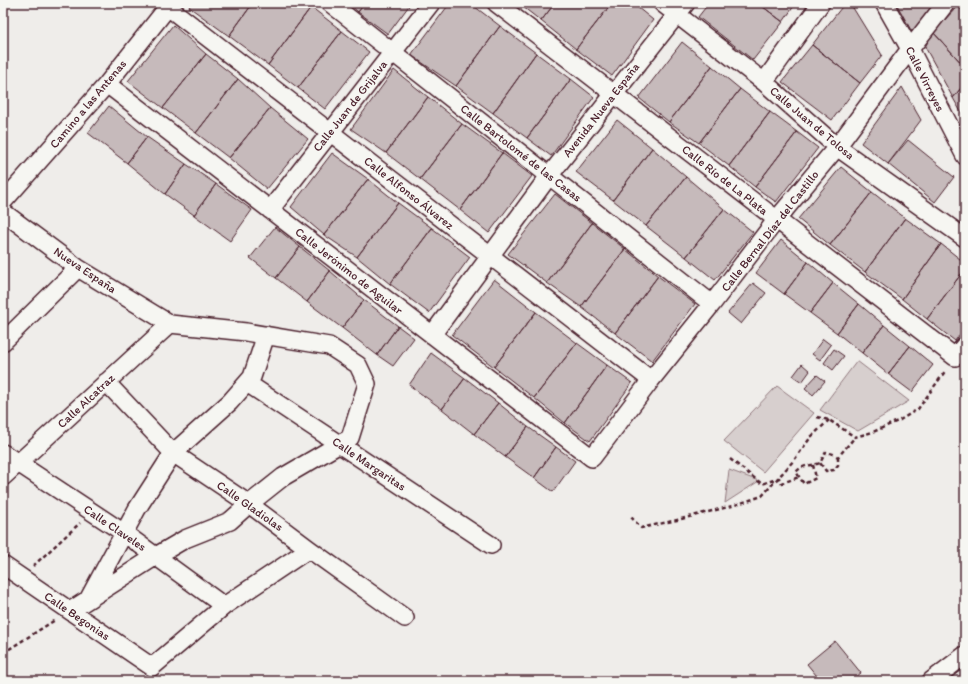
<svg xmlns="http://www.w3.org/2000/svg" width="968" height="684" font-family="Itim,sans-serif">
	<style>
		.green { fill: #d7cfce; stroke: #90777c }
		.building { fill: #c6babb; stroke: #4a1f2b }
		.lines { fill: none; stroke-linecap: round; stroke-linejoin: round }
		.minor-casing { stroke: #4a1f2b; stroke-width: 20 }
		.path { stroke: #4a1f2b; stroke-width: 2.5; stroke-dasharray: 4 3; stroke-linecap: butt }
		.minor { stroke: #f6f6f2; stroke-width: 17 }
		.labels { text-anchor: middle; stroke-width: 3.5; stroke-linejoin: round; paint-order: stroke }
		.street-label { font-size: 12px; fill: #4a1f2b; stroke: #f6f6f2 }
	</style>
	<rect width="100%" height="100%" fill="#efedea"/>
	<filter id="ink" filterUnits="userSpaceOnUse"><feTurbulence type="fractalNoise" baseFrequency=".025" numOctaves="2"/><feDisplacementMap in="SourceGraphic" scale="8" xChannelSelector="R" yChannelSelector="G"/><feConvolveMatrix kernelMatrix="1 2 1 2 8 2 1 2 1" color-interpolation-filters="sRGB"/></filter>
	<g filter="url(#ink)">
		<path class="green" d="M 857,361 L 909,401 L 858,431 L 820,410 Z
			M 777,386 L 814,413 L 763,472 L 724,441 Z
			M 729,470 L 759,481 L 725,503 Z"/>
		<path class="building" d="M 192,3 L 253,3 L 229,36 L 189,7 Z
			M 253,3 L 305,3 L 311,7 L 268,65 L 229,36 Z
			M 348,3 L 365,3 L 358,12 Z
			M 365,3 L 411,3 L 388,34 L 358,12 Z
			M 450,3 L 470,3 L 500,26 L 456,86 L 411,55 Z
			M 518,3 L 555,3 L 541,21 Z
			M 555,3 L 612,3 L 576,49 L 541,21 Z
			M 612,3 L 632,3 L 653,20 L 612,76 L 576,49 Z
			M 709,3 L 758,3 L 783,22 L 753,60 L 698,17 Z
			M 758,3 L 796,3 L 783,22 Z
			M 845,3 L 850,3 L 882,55 L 860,83 L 812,45 Z
			M 896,3 L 934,3 L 912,32 Z
			M 960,3 L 965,3 L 965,13 L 958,6 Z
			M 958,6 L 965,13 L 965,67 L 933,32 Z
			M 311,7 L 342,31 L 298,88 L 268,65 Z
			M 173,25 L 206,54 L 163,108 L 128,81 Z
			M 500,26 L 536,53 L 493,113 L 456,86 Z
			M 342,31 L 369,52 L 325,109 L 298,88 Z
			M 933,32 L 965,67 L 965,83 L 953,98 L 925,47 Z
			M 682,42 L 712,66 L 669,122 L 639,98 Z
			M 812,45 L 860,83 L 832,120 L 782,82 Z
			M 536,53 L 571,79 L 527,138 L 493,113 Z
			M 206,54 L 238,79 L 196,133 L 163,108 Z
			M 712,66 L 740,89 L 699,143 L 669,122 Z
			M 394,70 L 428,97 L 386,153 L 351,129 Z
			M 238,79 L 270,108 L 229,158 L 196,133 Z
			M 571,79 L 594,97 L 551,156 L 527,138 Z
			M 965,83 L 965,119 L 953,98 Z
			M 902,87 L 921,120 L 888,164 L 861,143 Z
			M 740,89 L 770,112 L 729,166 L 699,143 Z
			M 428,97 L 462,124 L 420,179 L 386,153 Z
			M 109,106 L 147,137 L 127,163 L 88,133 Z
			M 270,108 L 308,139 L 267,189 L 229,158 Z
			M 770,112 L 797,132 L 755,187 L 729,166 Z
			M 617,120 L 652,148 L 613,200 L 576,172 Z
			M 462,124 L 502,153 L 460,210 L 420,179 Z
			M 797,132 L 818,148 L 776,202 L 755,187 Z
			M 147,137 L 186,164 L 165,194 L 127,163 Z
			M 908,140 L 954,177 L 935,202 L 888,164 Z
			M 652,148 L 686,177 L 646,226 L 613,200 Z
			M 332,153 L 368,179 L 324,235 L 291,207 Z
			M 502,153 L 532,176 L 489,233 L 460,210 Z
			M 186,164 L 216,184 L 194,215 L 165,194 Z
			M 841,167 L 872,192 L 830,245 L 798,219 Z
			M 686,177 L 724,209 L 686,257 L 646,226 Z
			M 368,179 L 398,203 L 357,257 L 324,235 Z
			M 216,184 L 252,210 L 230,241 L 194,215 Z
			M 872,192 L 905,218 L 865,272 L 830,245 Z
			M 555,194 L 592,223 L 547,283 L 508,254 Z
			M 398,203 L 432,228 L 390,284 L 357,257 Z
			M 724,209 L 753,232 L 715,280 L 686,257 Z
			M 905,218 L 941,244 L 902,299 L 865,272 Z
			M 592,223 L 625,249 L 581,307 L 547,283 Z
			M 275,227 L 300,247 L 276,278 L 250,258 Z
			M 432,228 L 470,257 L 429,313 L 390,284 Z
			M 781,240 L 808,262 L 784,294 L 756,273 Z
			M 941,244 L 965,263 L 965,269 L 927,319 L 902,299 Z
			M 300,247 L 330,271 L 307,302 L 276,278 Z
			M 625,249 L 658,276 L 615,333 L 581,307 Z
			M 808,262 L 833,283 L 810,313 L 784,294 Z
			M 965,269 L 965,327 L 955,341 L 927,319 Z
			M 330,271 L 364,300 L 342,328 L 307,302 Z
			M 658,276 L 695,304 L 652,361 L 615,333 Z
			M 494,279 L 536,312 L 494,367 L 452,335 Z
			M 753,283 L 766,293 L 741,324 L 728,313 Z
			M 833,283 L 859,304 L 837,333 L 810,313 Z
			M 364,300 L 398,326 L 377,355 L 342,328 Z
			M 859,304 L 884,325 L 862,353 L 837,333 Z
			M 536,312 L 577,343 L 534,398 L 494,367 Z
			M 884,325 L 910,346 L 888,374 L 862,353 Z
			M 398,326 L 414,338 L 393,366 L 377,355 Z
			M 823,339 L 831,345 L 820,360 L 812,354 Z
			M 577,343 L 607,365 L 565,423 L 534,398 Z
			M 910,346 L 933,365 L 912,392 L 888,374 Z
			M 834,349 L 844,356 L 833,370 L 824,363 Z
			M 431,353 L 465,378 L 442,409 L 409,385 Z
			M 802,364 L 810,371 L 802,382 L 793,376 Z
			M 607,365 L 632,383 L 590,441 L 565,423 Z
			M 817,375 L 825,381 L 813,395 L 805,388 Z
			M 465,378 L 498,403 L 474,434 L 442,409 Z
			M 498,403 L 528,427 L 505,457 L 474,434 Z
			M 528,427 L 556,447 L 534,478 L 505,457 Z
			M 556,447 L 575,461 L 553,492 L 534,478 Z
			M 835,641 L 861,673 L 851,681 L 821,681 L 807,664 Z"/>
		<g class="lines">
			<g class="minor-casing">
				<path id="minor" d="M 330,3 L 712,304
					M 496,3 L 955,357 L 965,345
					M 662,3 L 764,82 L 837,147 L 965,238
					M 884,3 L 910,49 L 965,156
					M 168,7 L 651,380
					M 764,82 L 821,3
					M 107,84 L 592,458 L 651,380 L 712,304 L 777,219 L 837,147 L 910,49 L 946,3
					M 3,202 L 107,84 L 171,3
					M 270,210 L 431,3
					M 3,212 L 78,268 L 170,324 L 246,332 L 329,346 L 358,365 L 367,384 L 350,438 L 283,477 L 249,504 L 230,521 L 185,539 L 156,556 L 70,611
					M 432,335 L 549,176 L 686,3
					M 3,342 L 78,268
					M 106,382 L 173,453 L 249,504 L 309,549 L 405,618
					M 247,383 L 491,545
					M 3,453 L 124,533 L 224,606
					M 3,477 L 170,324
					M 3,565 L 152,667 L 224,606 L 309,549
					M 89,598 L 137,509 L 173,453 L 230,402 L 252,377 L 266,335
					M 931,681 L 965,655"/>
			</g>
			<path class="path" d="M 817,417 L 829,420 L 855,437 L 873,432 L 900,420 L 918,409 L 946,370
				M 838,457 L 838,465 L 834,470 L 826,471 L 820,463 L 826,452 L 833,454 L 838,457 L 855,437
				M 730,459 L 762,484 L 779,478 L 782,483 L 799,477
				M 813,465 L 816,478 L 804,484 L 796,472 C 805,463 809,467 820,463
				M 631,517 L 641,528 L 677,520 L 732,506 L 762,496 L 795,459 L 811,437 L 829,420
				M 33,566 L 80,523
				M 3,653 L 55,620"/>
			<use href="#minor" class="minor"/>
		</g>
	</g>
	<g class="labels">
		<g class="street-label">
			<text transform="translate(925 79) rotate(63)" y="4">Calle Virreyes</text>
			<text transform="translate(88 104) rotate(-50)" y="4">Camino a las Antenas</text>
			<text transform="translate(350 106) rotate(-52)" y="4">Calle Juan de Grijalva</text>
			<text transform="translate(601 110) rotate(-52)" y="4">Avenida Nueva España</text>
			<text transform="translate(812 123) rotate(40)" y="4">Calle Juan de Tolosa</text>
			<text transform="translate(521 153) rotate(38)" y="4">Calle Bartolomé de las Casas</text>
			<text transform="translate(725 180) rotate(38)" y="4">Calle Río de La Plata</text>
			<text transform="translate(409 193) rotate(38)" y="4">Calle Alfonso Álvarez</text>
			<text transform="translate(770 231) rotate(-52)" y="4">Calle Bernal Díaz del Castillo</text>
			<text transform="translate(85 270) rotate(34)" y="4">Nueva España</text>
			<text transform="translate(349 271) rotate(38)" y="4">Calle Jerónimo de Aguilar</text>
			<text transform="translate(86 401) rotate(-43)" y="4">Calle Alcatraz</text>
			<text transform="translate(369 464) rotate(34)" y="4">Calle Margaritas</text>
			<text transform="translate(250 506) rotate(35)" y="4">Calle Gladiolas</text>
			<text transform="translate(115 528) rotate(34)" y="4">Calle Claveles</text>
			<text transform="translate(77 616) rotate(34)" y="4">Calle Begonias</text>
		</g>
	</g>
	<rect width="968" height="684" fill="none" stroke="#f6f6f2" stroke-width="16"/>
	<rect x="8" y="8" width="952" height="668" fill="none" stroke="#4a1f2b" stroke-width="1.5" filter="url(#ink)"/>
</svg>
